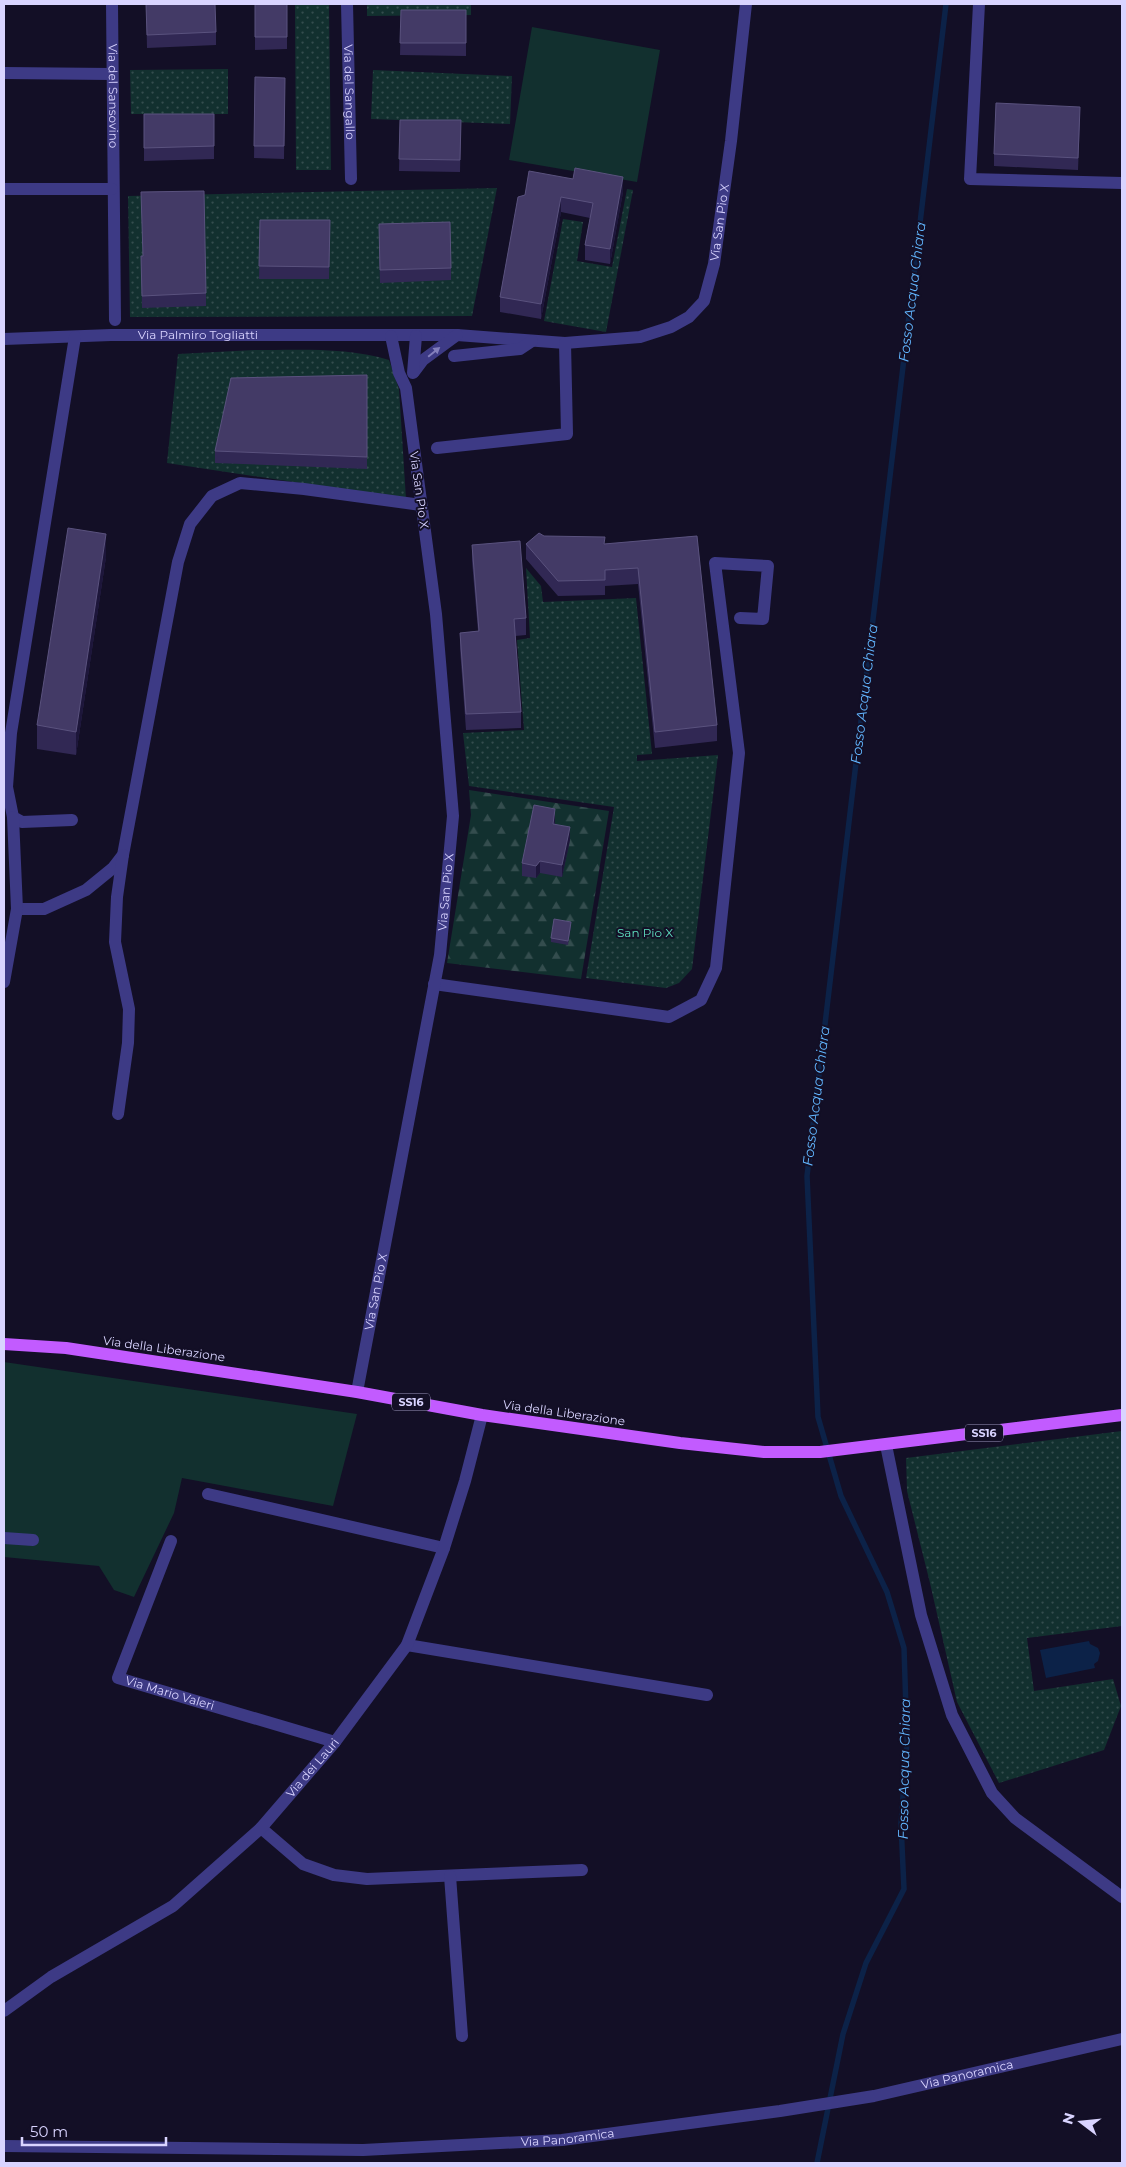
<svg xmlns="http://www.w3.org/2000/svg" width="1126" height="2167" font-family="Montserrat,sans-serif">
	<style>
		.grass { fill: #12302f }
		.forest { fill: url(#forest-firs) }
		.park { fill: url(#park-dots) }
		.water { fill: #0c2248 }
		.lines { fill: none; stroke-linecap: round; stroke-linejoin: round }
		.stream { stroke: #0c2248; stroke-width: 5.5 }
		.minor { stroke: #3d3a85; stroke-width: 12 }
		.major { stroke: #c25bff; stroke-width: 12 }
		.wall { fill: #312854 }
		.shaded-wall { fill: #1d163a }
		.building { fill: #433a66; stroke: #5a527e }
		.oneway { fill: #837fbc }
		.labels { text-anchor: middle; stroke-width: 4; stroke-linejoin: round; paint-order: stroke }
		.shield { fill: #130f26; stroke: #9e99be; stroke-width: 1 }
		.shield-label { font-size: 11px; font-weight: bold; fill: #d9d4ff }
		.street-label { font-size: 12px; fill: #d9d4ff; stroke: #130f26 }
		.park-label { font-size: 12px; fill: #5fe0c0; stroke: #130f26 }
		.water-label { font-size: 14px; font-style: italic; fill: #62b6ff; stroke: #130f26 }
	</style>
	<defs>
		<pattern id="forest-firs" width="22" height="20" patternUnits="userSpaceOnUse" patternTransform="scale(1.25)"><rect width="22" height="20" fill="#12302f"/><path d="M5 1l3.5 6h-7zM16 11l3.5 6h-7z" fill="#344d4e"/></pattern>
		<pattern id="park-dots" width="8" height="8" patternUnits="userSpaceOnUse" patternTransform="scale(1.25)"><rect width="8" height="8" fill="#12302f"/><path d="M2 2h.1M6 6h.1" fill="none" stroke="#344d4e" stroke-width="1.8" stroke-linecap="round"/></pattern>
	</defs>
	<rect width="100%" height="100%" fill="#130f26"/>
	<path class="grass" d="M 532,27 L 660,50 L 637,182 L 509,160 Z
		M 4,1362 L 357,1414 L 333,1506 L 182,1478 L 174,1513 L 134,1597 L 114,1590 L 99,1566 L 4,1557 Z"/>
	<path class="forest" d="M 469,790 L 609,811 L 581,979 L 447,963 L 471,815 Z"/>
	<path class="park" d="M 295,4 L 329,4 L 331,170 L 296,170 Z
		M 367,4 L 471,4 L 471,15 L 367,16 Z
		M 228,69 L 228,114 L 131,114 L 130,70 Z
		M 373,70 L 512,76 L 510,124 L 371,119 Z
		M 497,188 L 472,316 L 130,317 L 128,196 Z
		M 627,189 L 633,190 L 606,332 L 544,321 L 563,219 L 583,222 L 577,261 L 612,267 Z
		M 254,350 C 297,350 349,347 389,360 L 399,389 L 406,499 L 167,463 L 178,354 Z
		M 526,568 L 541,586 L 543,602 L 636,598 L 652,754 L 637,755 L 637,761 L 718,755 L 692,969 L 679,983 L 666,988 L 586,978 L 614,807 L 469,786 L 463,733 L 524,730 L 517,640 L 530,638 Z
		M 1122,1431 L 1122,1626 L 1027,1638 L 1034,1691 L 1113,1679 L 1121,1706 L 1104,1750 L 999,1783 L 957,1702 L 930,1583 L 907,1491 L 906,1458 Z"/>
	<path class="water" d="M 1089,1641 L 1090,1644 L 1098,1648 L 1100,1653 L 1098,1661 L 1094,1664 L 1095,1668 L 1046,1678 L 1040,1650 Z"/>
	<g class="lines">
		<path class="stream" d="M 817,2163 L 843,2034 L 866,1963 L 904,1889 L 901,1824 L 907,1741 L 904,1648 L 887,1592 L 841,1496 L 818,1417 L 807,1176 L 946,4"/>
		<g class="minor">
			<path id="s1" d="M 112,4 L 115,320"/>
			<path id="s2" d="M 347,4 L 351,179"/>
			<path d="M 979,4 L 970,179 L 1122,183"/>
			<path d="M 4,73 L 112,74"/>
			<path d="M 4,189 L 112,189"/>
			<path id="s3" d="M 4,339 L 111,335 L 457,335 L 565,343 L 640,337 L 671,327 L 689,317 L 704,301 L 714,264 L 731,141 L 746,4"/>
			<path d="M 454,356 L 520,349 L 532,341"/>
			<path d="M 414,372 L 423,360 L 457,335"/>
			<path d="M 413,373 L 416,336"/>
			<path d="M 437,448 L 567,434 L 565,343"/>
			<path d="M 72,820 L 22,822 L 13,817 L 7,787 L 11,733 L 75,337"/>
			<path d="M 17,909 L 44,909 L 86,890 L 113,868 L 123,855 L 178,562 L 190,524 L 212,496 L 240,483 L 304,489 L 421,505"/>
			<path d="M 4,982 L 17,909 L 13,817"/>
			<path d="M 434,984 L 669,1017 L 701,1000 L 716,968 L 739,753 L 715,563 L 768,566 L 763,619 L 740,618"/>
			<path d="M 118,1114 L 128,1043 L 129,1009 L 115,942 L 117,897 L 123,855"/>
			<path id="s4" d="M 357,1392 L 440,955 L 453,816 L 436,614 L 406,388 L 399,373 L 391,336"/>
			<path d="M 886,1445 L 921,1615 L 952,1715 L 992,1793 L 1015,1818 L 1122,1897"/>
			<path d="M 208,1494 L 444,1548"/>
			<path d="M 4,1538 L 33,1540"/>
			<path id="s5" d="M 171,1541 L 118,1678 L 335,1742"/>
			<path d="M 407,1645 L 707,1695"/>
			<path d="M 261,1828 L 303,1864 L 334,1875 L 367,1879 L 582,1870"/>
			<path d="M 450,1876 L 462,2036"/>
			<path id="s6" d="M 4,2011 L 51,1977 L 173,1906 L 261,1828 L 335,1742 L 407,1645 L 444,1548 L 465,1481 L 482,1415"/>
			<path id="s7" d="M 4,2146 L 363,2150 L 562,2140 L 780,2111 L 874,2096 L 1122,2039"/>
		</g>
		<path class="major" d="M 4,1344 L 66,1348 L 357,1392 L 482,1415 L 680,1443 L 764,1452 L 820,1452 L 1122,1415"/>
	</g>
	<path class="wall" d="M 146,4 L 216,32 L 216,45 L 147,48 Z
		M 255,4 L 287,4 L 287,49 L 255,50 Z
		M 401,10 L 466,10 L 466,56 L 400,55 Z
		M 255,77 L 285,78 L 284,159 L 254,158 Z
		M 144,114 L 214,114 L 214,159 L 144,161 Z
		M 1080,119 L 1078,170 L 994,166 L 994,154 Z
		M 400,120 L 461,120 L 460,172 L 399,171 Z
		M 623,192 L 610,264 L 585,260 L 585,245 L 590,218 L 561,212 L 541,319 L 500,312 L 500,297 L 518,197 Z
		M 260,220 L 330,220 L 329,279 L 259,279 Z
		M 379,237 L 451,268 L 451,280 L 380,283 Z
		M 141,256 L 206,293 L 206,306 L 142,308 Z
		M 367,375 L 367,469 L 215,463 L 215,451 Z
		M 544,536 L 605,544 L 697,536 L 717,725 L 717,741 L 655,748 L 638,584 L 605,586 L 605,595 L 558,596 L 526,559 L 526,544 Z
		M 472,545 L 526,618 L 526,635 L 515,636 L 521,712 L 521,728 L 466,730 L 460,649 L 460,633 L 478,631 L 472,561 Z
		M 106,557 L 76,755 L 37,749 L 37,725 Z
		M 555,821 L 555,824 L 570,840 L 562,877 L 540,873 L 536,878 L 522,876 L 522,863 Z
		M 571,926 L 568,945 L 551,942 L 551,938 Z"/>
	<path class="shaded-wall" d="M 623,177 L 623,192 L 610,264 L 610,249 Z
		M 561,197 L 561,212 L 541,319 L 541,304 Z
		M 106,534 L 106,557 L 76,755 L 76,732 Z
		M 555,809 L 555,821 L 553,836 L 553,824 Z
		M 570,827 L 570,840 L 562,877 L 562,865 Z
		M 540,861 L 540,873 L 536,878 L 536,866 Z"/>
	<path class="building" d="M 146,4 L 215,4 L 216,32 L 147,35 Z
		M 255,4 L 287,4 L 287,37 L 255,37 Z
		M 401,10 L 466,10 L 466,43 L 400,43 Z
		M 255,77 L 285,78 L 284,146 L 254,146 Z
		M 996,103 L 1080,107 L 1078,158 L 994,154 Z
		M 144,114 L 214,114 L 214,146 L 144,148 Z
		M 400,120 L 461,120 L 460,160 L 399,159 Z
		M 575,168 L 623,177 L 610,249 L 585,245 L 593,203 L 561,197 L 541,304 L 500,297 L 518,197 L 525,195 L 529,171 L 573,179 Z
		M 204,191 L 206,293 L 142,296 L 141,256 L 143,256 L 141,192 Z
		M 260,220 L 330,220 L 329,267 L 259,266 Z
		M 450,222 L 451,268 L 380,270 L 379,224 Z
		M 367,375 L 367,457 L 215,451 L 231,378 Z
		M 68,528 L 106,534 L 76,732 L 37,725 Z
		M 539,533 L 544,536 L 605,537 L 604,544 L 697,536 L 717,725 L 655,732 L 638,568 L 605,570 L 605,580 L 558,581 L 526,544 Z
		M 520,541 L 526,618 L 514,619 L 521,712 L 466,714 L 460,633 L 479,631 L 472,545 Z
		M 534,805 L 555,809 L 553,824 L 570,827 L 562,865 L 540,861 L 536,866 L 522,863 Z
		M 554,919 L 571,922 L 568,941 L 551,938 Z"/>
	<defs><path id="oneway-solid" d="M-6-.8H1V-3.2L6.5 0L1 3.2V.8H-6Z" transform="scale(1.25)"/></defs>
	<use class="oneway" href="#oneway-solid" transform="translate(434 352) rotate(-39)"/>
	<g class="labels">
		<g class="shield">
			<rect x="392" y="1393.5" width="38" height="17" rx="4"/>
			<rect x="965" y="1424.5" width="38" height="17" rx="4"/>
		</g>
		<g class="shield-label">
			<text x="411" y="1406">SS16</text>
			<text x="984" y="1437">SS16</text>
		</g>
		<g class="street-label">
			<text dy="4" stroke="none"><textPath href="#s2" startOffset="88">Via del Sangallo</textPath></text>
			<text dy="4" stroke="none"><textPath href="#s1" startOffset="92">Via del Sansovino</textPath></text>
			<text dy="4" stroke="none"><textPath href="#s3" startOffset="792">Via San Pio X</textPath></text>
			<text dy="4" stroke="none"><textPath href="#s3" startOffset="194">Via Palmiro Togliatti</textPath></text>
			<text transform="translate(419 490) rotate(82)" y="4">Via San Pio X</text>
			<text dy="4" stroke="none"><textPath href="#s4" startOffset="508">Via San Pio X</textPath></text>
			<text dy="4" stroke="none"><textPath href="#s4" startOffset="102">Via San Pio X</textPath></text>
			<text transform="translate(164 1349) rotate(8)" y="4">Via della Liberazione</text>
			<text transform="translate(564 1413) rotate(8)" y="4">Via della Liberazione</text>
			<text dy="4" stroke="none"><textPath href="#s5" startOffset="201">Via Mario Valeri</textPath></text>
			<text dy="4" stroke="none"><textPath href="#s6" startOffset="396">Via dei Lauri</textPath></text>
			<text dy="4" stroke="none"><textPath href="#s7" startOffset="969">Via Panoramica</textPath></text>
			<text dy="4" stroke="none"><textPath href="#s7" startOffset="564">Via Panoramica</textPath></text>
		</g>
		<g class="park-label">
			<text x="645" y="937">San Pio X</text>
		</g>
		<g class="water-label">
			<text transform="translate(912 292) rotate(-83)" y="5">Fosso Acqua Chiara</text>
			<text transform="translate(864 694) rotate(-83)" y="5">Fosso Acqua Chiara</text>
			<text transform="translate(816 1096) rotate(-83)" y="5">Fosso Acqua Chiara</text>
			<text transform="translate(904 1769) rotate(-89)" y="5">Fosso Acqua Chiara</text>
		</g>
	</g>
	<rect width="1126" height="2167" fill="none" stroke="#d9d4ff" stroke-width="10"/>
	<g transform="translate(1081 2122) rotate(286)" stroke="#130f26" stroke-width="4" paint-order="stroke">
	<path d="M0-4L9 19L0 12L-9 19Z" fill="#d9d4ff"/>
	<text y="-8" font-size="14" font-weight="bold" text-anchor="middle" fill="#d9d4ff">N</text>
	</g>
	<path d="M22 2137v8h144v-8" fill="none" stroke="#d9d4ff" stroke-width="2.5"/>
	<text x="30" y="2137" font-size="15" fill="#d9d4ff" stroke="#130f26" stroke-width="4" paint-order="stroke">50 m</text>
</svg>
